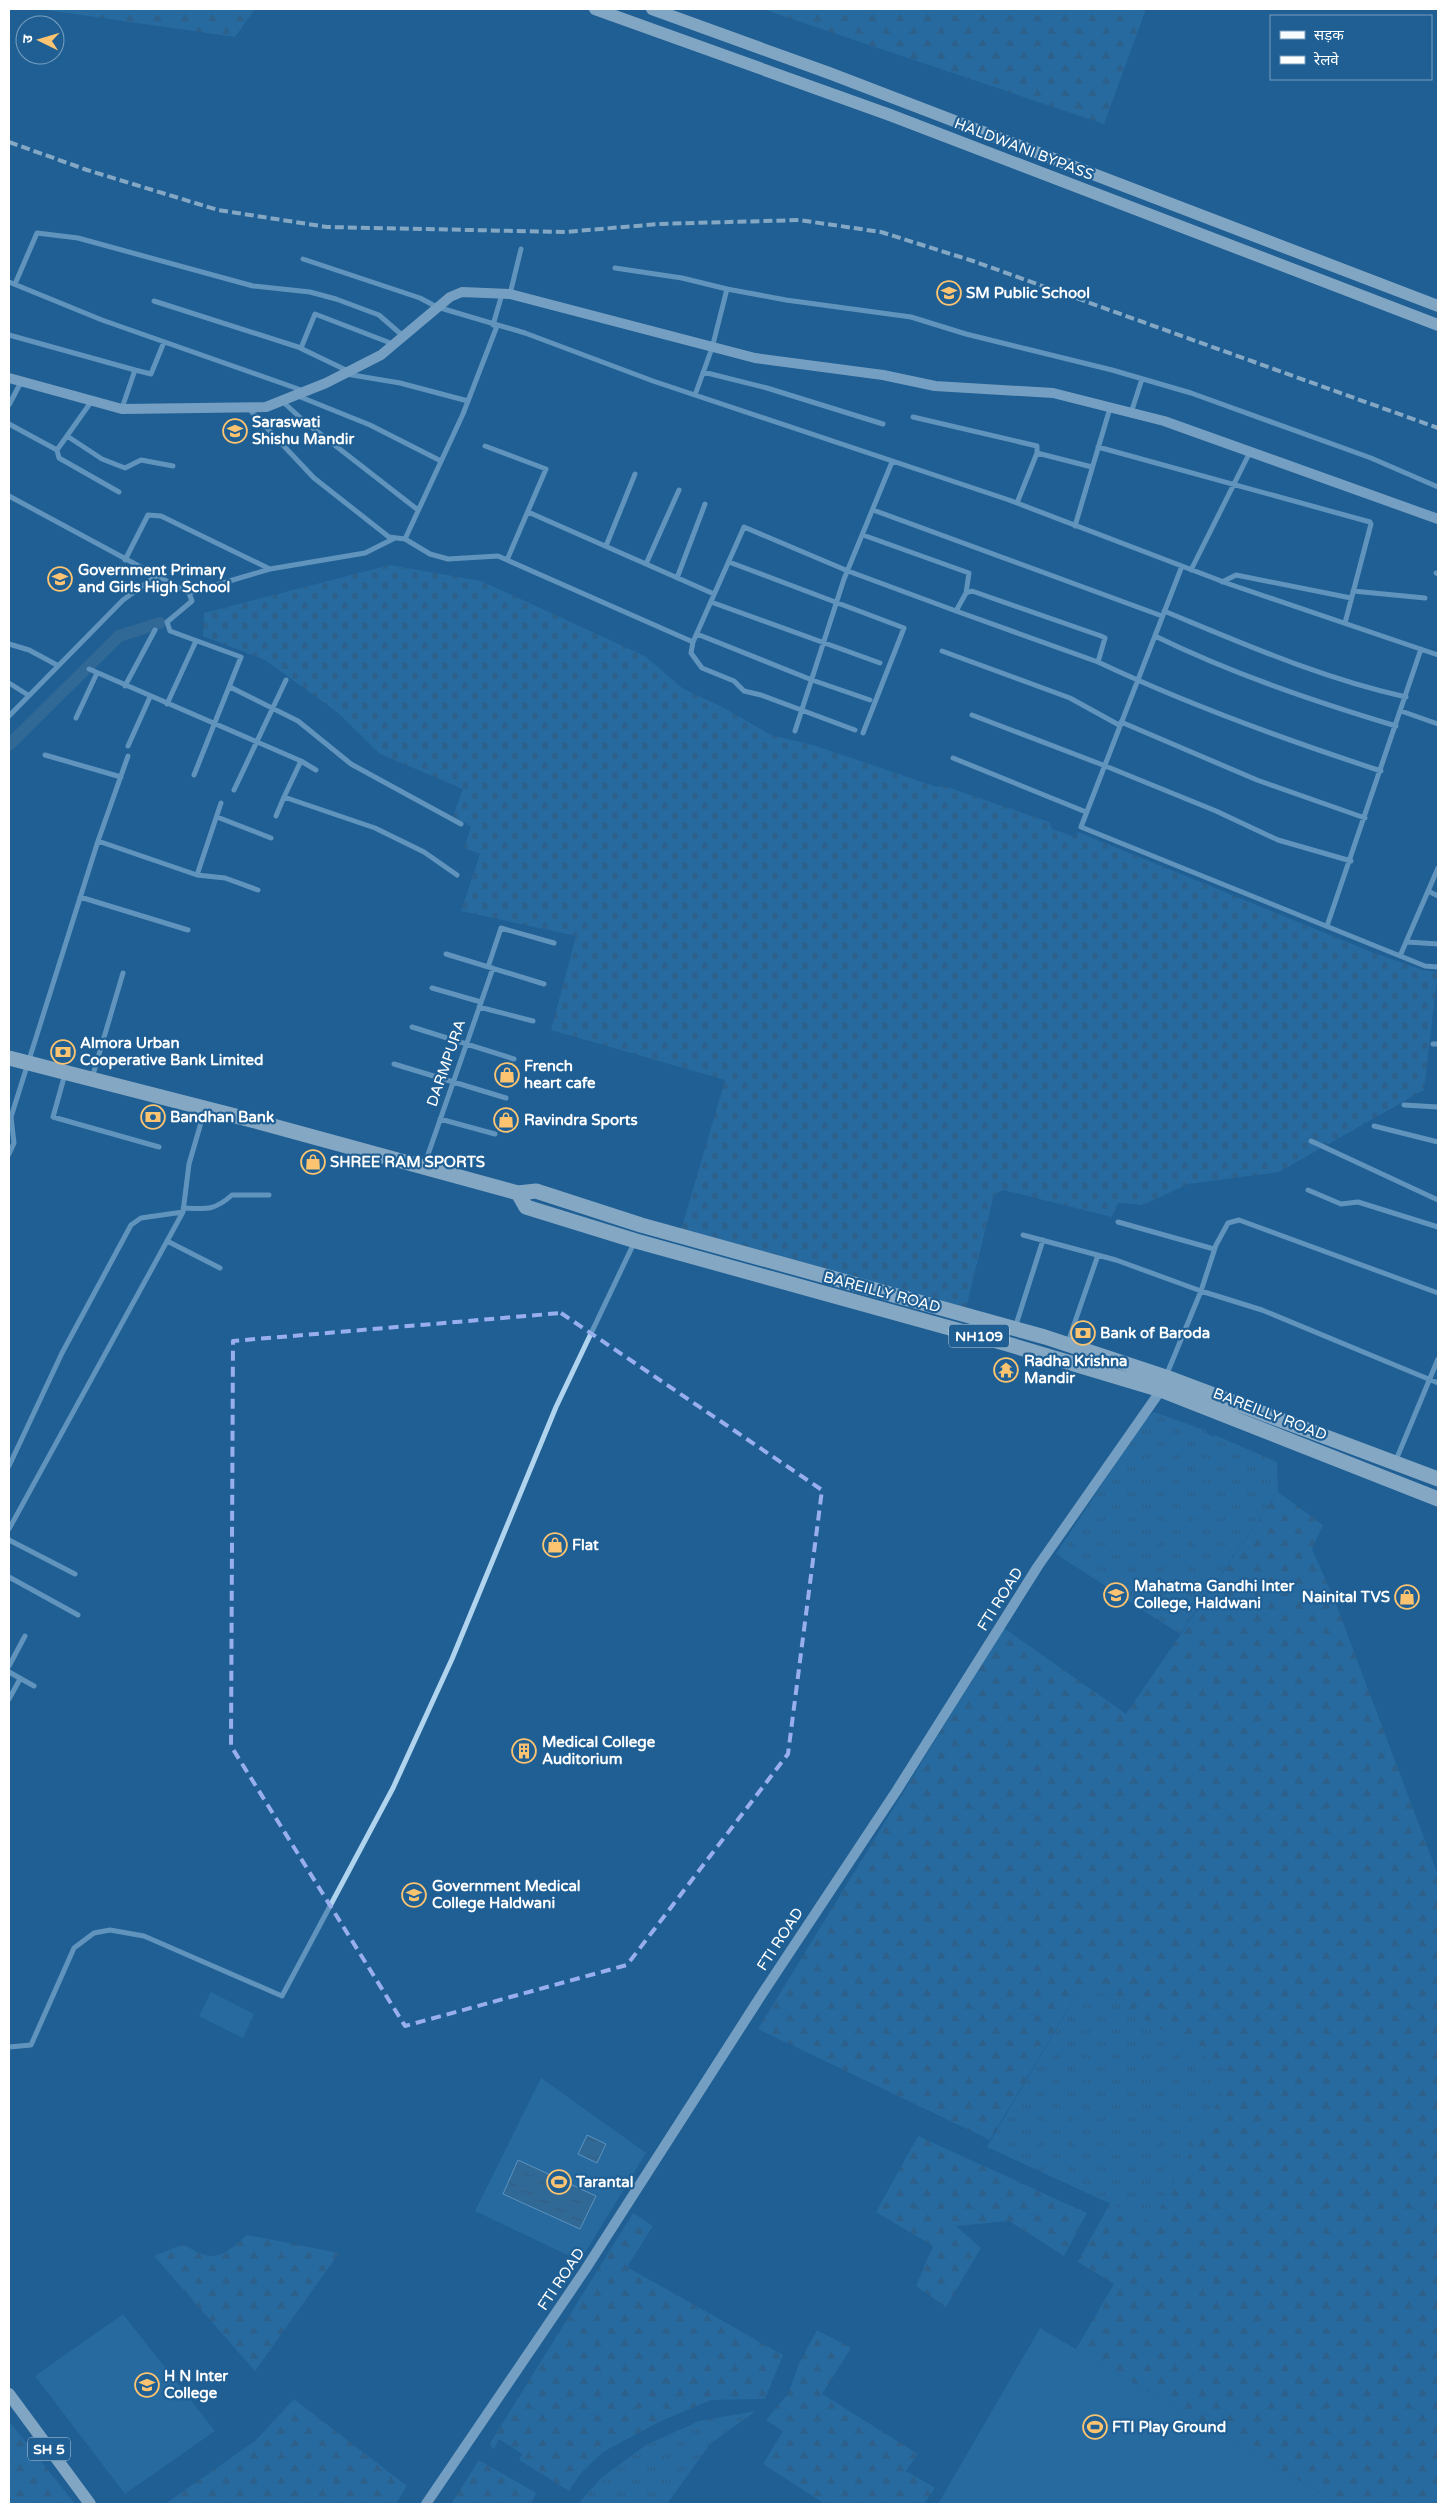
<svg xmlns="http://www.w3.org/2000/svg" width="1447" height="2513" font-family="'Varela Round','Noto Sans Devanagari',sans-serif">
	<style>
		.grass { fill: url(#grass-tufts) }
		.forest { fill: url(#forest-firs) }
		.cemetery { fill: url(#cemetery-stones) }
		.garden { fill: #2f78af }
		.water { fill: url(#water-ripples); stroke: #a5d0f0 }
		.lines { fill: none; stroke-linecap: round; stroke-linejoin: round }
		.canal { stroke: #487599; stroke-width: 12 }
		.street { stroke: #b1d4ee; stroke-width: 5 }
		.secondary { stroke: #deeefa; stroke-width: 10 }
		.primary { stroke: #f9fcff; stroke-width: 12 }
		.highway { stroke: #fff; stroke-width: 15 }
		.rail { stroke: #fff; stroke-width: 4; stroke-dasharray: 9 4; stroke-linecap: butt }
		.marked { fill: none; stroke: #99afed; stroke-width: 4; stroke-dasharray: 10 6; stroke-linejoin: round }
		.labels { text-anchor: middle; stroke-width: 4.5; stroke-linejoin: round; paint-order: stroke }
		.shield { fill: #1f5f94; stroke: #bccfdf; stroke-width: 1 }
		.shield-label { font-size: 14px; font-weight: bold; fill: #fff }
		.street-label { font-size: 15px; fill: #fff; stroke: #1f5f94 }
		.poi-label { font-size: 15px; font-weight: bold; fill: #fff; stroke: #1f5f94; text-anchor: start }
	</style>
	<defs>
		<pattern id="grass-tufts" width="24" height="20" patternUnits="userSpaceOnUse" patternTransform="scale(1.25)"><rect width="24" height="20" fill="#2f78af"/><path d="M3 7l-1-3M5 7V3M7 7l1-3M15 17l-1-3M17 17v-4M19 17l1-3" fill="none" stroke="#3e627e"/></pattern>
		<pattern id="forest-firs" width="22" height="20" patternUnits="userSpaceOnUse" patternTransform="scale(1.25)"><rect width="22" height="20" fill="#2f78af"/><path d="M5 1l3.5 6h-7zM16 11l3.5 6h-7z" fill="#3e627e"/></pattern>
		<pattern id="cemetery-stones" width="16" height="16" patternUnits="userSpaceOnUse" patternTransform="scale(1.25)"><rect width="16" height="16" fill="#2f78af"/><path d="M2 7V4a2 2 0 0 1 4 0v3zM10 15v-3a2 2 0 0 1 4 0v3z" fill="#3e627e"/></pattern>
		<pattern id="water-ripples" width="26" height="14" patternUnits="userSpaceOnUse" patternTransform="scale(1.25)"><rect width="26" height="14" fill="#487599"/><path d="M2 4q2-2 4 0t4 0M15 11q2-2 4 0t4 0" fill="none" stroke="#4a5e6f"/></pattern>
	</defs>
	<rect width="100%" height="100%" fill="#1f5f94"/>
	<path class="grass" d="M 1154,1412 L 1207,1431 L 1206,1433 L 1214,1437 L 1215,1435 L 1277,1462 L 1278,1492 L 1180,1634 L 1056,1554 L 1144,1421 Z
		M 1084,1982 L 1234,2074 L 1152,2223 L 987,2147 Z
		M 756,2411 L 710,2444 L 667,2504 L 578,2504 L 601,2478 L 646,2445 L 699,2421 Z"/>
	<path class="forest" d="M 39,9 L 255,9 L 235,37 Z
		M 762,9 L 1146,9 L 1104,124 Z
		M 1278,1492 L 1323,1525 L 1312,1549 L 1335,1601 L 1438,1875 L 1438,2504 L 1339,2504 L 1076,2349 L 1114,2284 L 1078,2262 L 1110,2203 L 1152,2223 L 1233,2074 L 1084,1982 L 990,2140 L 758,2029 L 1004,1628 L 1126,1714 Z
		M 918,2136 L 1087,2213 L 1064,2256 L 1009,2221 L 956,2226 L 981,2248 L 946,2307 L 916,2286 L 933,2246 L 876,2212 Z
		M 633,2213 L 653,2226 L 627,2267 L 783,2355 L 765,2399 L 711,2400 L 659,2422 L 603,2452 L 581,2473 L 569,2491 L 519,2460 L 522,2454 L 499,2439 L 494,2449 L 489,2445 Z
		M 247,2235 L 339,2253 L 255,2371 L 154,2256 L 184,2244 C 214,2265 223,2256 247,2235 Z
		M 817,2330 L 851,2348 L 822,2394 L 918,2454 L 906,2471 L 935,2488 L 924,2504 L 821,2504 L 822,2502 L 763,2464 L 783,2431 L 766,2420 L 788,2394 L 799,2364 Z
		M 294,2399 L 407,2486 L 396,2504 L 165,2504 L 255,2441 Z
		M 9,2421 L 75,2504 L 9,2504 Z
		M 479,2460 L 536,2493 L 531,2504 L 451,2504 Z"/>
	<path class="cemetery" d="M 390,565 L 481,581 L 645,656 L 682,688 L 724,708 L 771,735 L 813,745 L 937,787 L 944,786 L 1049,822 L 1052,829 L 1076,837 L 1078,832 L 1374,953 L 1423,970 L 1438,972 L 1424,1090 L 1279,1172 L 1188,1184 L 1143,1205 L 1118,1203 L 1112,1217 L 1003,1190 L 994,1195 L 966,1308 L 681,1230 L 725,1080 L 551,1030 L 576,936 L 461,911 L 480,854 L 464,848 L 471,827 L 453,816 L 463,789 L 380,754 L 338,713 L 265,660 L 203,636 L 204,613 Z"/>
	<path class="garden" d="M 211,1992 L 254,2014 L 243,2038 L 199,2016 Z
		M 541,2078 L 646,2153 L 580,2261 L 475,2211 Z
		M 123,2314 L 215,2431 L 125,2494 L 35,2376 Z
		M 1040,2328 L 1076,2349 L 1339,2504 L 938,2504 Z"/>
	<path class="water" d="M 587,2135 L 606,2144 L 597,2163 L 578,2154 Z
		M 518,2160 L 596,2196 L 580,2229 L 503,2194 Z"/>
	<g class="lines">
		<path class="canal" d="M 9,745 L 119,636 L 160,623"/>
		<path class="street" d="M 303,259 L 420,298 L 437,307 L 525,333 L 653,381 L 1009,500 L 1229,584 L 1438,655
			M 615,268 L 682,278 L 727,289 L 786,300 L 911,317 L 966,334 L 1112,370 L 1191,393 L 1371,458 L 1438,487
			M 9,282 L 102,320 L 304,391
			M 15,284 L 37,233 L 78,238 L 253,286 L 310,292 L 336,299 L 379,315 L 403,336
			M 510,294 L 521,249
			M 154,301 L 298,347 L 348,371
			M 493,325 L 502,294
			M 9,335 L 135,370
			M 301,348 L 315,314 L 393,344
			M 703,372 L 767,388 L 883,424
			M 346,374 L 400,383 L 468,401
			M 695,395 L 712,348 L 727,289
			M 298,396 L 370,425 L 441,461
			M 282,401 L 305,422 L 418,510
			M 9,405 L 21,382
			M 122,408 L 135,370 L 151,374 L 164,342
			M 249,409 L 314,478 L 389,537 L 405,539 L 430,554 L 448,559 L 498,556 L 693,642 L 691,653 L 702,668 L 734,681 L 744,691 L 761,695 L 855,730
			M 1131,413 L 1142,379
			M 913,417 L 1037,446 L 1037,453 L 1017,503
			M 9,424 L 57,450 L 59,458 L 119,492
			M 67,436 L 102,459 L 125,468 L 141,460 L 173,466
			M 485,446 L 546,469 L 507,560
			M 1098,447 L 1370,522 L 1371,524 L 1345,623
			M 57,450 L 91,402
			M 1037,453 L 1092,467
			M 9,496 L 189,593 L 192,601 L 167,622 L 170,631 L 241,657 L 194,775
			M 873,510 L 1162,616
			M 528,512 L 714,594
			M 1075,526 L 1110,408
			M 863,535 L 969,573 L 966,593
			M 405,539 L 463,414 L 497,326
			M 606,546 L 635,474
			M 125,560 L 148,515 L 161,516 L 270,569
			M 729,562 L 904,628 L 863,733
			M 646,564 L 679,490
			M 1182,566 L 1081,827 L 1425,966 L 1438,967
			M 1191,570 L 1250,452
			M 1436,573 L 1438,574
			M 677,578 L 705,504
			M 1222,582 L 1236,575 L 1351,598
			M 1353,591 L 1425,598
			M 189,593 L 270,569 L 365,553 L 395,538
			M 711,602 L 880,663
			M 956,611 L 1098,662
			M 1164,611 C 1244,644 1321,678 1406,697
			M 697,634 L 812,680 L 870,700
			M 1155,636 C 1233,674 1313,701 1396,726
			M 693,642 L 744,527 L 848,571 L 956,611 L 966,593 L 972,591 L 1101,636 L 1105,638 L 1098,662 C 1189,705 1286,740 1381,771
			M 9,644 L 29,650 L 57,665
			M 942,651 L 1070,698 L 1119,725
			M 89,669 L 301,761 L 284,797 L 375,828 L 424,852 L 457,875
			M 9,683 L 28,695
			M 125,686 L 155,630
			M 230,687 L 298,721 L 351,764 L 461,824
			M 167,704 L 196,641
			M 1401,711 L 1438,724
			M 972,715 L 1103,765 L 1216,811 L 1278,840 L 1351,861
			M 9,716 L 123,600 L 156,576
			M 76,718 L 97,673
			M 1121,722 L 1257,780 L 1365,818
			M 795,731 L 844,579 L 892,462
			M 128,746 L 150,697
			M 45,755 L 121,777
			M 953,758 L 1086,812
			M 301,761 L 316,770
			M 234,790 L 286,680
			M 276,816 L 284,797
			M 217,817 L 271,838
			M 98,841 L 197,875 L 225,878 L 258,890
			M 197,875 L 221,803
			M 1428,891 L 1438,896
			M 80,897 L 188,930
			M 1327,926 L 1421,649
			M 1407,942 L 1438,944
			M 446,954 L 544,984
			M 1400,956 L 1438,868
			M 488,967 L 501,928 L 554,943
			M 432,988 L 481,1002
			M 479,1007 L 533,1021
			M 412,1027 L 514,1059
			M 1433,1044 L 1438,1044
			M 394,1064 L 506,1098
			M 65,1074 L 53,1117 L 159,1147
			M 92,1078 L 123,973
			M 1404,1105 L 1438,1107
			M 440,1119 L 495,1134
			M 1374,1126 L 1438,1142
			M 1311,1141 L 1438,1200
			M 9,1154 L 14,1143 L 11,1117 L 98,841 L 128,756
			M 424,1166 L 493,968
			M 1308,1190 L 1341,1204 L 1358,1202 L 1438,1227
			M 183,1208 C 206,1209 214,1211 232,1195 L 269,1195
			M 1118,1222 L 1214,1249
			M 1023,1235 L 1116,1260 L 1201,1291 L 1262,1310 L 1438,1383
			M 167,1241 L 220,1268
			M 1015,1328 L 1043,1240
			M 1068,1342 L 1098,1255
			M 1166,1376 L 1201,1291 L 1216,1245 L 1228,1223 L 1239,1220 L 1438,1293
			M 1396,1460 L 1438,1359
			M 9,1466 L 62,1353 L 131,1225 L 141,1218 L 183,1212
			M 9,1529 L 183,1212 L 189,1164 L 205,1109
			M 9,1540 L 75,1574
			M 9,1577 L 78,1615
			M 9,1666 L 25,1636
			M 9,1672 L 34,1686
			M 9,1699 L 20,1679
			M 9,2047 L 31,2045 L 74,1948 L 94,1933 L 110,1930 L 144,1936 L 282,1996 L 393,1788 L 452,1659 L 556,1407 L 634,1243"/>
		<path class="secondary" d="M 9,378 L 122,409 L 266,407 L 326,383 L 381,355 L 450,297 L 462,292 L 510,294 L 755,358 L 883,375 L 935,386 L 1053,393 L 1164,421 L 1438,519
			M 426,2504 L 585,2270 L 762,1994 L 897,1790 L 1038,1566 L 1161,1390"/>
		<path class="primary" d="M 595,9 L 890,115 L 1438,325
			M 652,9 L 829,73 L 1438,306
			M 9,2394 L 90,2504"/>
		<path class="highway" d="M 9,1058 L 255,1121 L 518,1193 L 536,1191 L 641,1225 L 1045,1337 L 1166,1377 L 1438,1479
			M 518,1193 L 526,1207 L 636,1241 L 1004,1343 L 1161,1390 L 1438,1499"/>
		<path class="rail" d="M 9,142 L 87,170 L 218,210 L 327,227 L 565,232 L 659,224 L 799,220 L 881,232 L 973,261 L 1438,428"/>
	</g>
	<path d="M0 0H1447V2513H0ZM 561,1313 L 822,1490 L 788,1754 L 627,1965 L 405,2026 L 231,1746 L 233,1341 Z" fill="#1f5f94" fill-opacity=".55" fill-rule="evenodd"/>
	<path class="marked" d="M 561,1313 L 822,1490 L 788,1754 L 627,1965 L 405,2026 L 231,1746 L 233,1341 Z"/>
	<defs>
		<g id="school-ring" transform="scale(1.25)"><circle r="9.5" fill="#1f5f94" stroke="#fcc471" stroke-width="1.5"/><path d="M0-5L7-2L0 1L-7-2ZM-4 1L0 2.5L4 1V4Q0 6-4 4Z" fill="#fcc471"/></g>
		<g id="bank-ring" transform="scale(1.25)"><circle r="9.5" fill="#1f5f94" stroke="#fcc471" stroke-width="1.5"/><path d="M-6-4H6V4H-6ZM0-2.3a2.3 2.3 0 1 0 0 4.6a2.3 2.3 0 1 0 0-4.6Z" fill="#fcc471"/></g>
		<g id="shop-ring" transform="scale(1.25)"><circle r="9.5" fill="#1f5f94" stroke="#fcc471" stroke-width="1.5"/><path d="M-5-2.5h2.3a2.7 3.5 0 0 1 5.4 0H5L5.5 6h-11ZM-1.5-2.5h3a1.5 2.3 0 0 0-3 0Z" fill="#fcc471"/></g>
		<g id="temple-ring" transform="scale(1.25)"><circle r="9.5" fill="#1f5f94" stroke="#fcc471" stroke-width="1.5"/><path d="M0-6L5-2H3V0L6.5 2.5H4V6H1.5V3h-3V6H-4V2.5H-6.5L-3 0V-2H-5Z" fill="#fcc471"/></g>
		<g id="building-ring" transform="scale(1.25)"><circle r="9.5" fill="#1f5f94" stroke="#fcc471" stroke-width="1.5"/><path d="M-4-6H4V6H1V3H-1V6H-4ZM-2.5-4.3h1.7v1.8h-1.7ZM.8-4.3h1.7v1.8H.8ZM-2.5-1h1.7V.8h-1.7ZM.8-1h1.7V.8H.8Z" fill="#fcc471"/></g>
		<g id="university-ring" transform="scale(1.25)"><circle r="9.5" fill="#1f5f94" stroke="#fcc471" stroke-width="1.5"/><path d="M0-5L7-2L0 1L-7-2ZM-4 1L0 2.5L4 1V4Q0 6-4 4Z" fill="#fcc471"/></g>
		<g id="stadium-ring" transform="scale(1.25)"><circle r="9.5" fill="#1f5f94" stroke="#fcc471" stroke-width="1.5"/><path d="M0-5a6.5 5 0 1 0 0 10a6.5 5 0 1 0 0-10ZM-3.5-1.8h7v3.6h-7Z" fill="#fcc471"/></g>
	</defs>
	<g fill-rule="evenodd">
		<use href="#school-ring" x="949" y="293"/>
		<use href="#school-ring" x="235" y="431"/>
		<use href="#school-ring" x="60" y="579"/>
		<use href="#bank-ring" x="63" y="1052"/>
		<use href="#shop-ring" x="507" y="1075"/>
		<use href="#bank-ring" x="153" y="1117"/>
		<use href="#shop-ring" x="506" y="1120"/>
		<use href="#shop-ring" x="313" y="1162"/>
		<use href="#bank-ring" x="1083" y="1333"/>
		<use href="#temple-ring" x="1006" y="1370"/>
		<use href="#shop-ring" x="555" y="1545"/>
		<use href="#school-ring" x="1116" y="1595"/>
		<use href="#shop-ring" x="1407" y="1597"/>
		<use href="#building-ring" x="524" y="1751"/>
		<use href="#university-ring" x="414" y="1895"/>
		<use href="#stadium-ring" x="559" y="2182"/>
		<use href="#school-ring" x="147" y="2385"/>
		<use href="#stadium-ring" x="1095" y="2427"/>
	</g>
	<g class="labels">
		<g class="shield">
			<rect x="949" y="1324.5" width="60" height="23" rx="4"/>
			<rect x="28" y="2437.5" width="42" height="23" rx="4"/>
		</g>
		<g class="shield-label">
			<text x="979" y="1341">NH109</text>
			<text x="49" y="2454">SH 5</text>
		</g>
		<g class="street-label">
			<text transform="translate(1024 149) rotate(21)" y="5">HALDWANI BYPASS</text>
			<text transform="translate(446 1063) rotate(-71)" y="5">DARMPURA</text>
			<text transform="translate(882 1292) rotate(15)" y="5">BAREILLY ROAD</text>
			<text transform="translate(1270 1414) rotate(21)" y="5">BAREILLY ROAD</text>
			<text transform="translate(1000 1599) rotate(-58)" y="5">FTI ROAD</text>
			<text transform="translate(780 1939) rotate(-57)" y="5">FTI ROAD</text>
			<text transform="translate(561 2279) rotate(-56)" y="5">FTI ROAD</text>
		</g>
		<g class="poi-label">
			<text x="966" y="298">SM Public School</text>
			<text x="252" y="427">Saraswati<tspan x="252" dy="17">Shishu Mandir</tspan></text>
			<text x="78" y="575">Government Primary<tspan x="78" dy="17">and Girls High School</tspan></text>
			<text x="80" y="1048">Almora Urban<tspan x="80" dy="17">Cooperative Bank Limited</tspan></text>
			<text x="524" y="1071">French<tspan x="524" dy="17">heart cafe</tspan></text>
			<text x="170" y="1122">Bandhan Bank</text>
			<text x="524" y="1125">Ravindra Sports</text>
			<text x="330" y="1167">SHREE RAM SPORTS</text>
			<text x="1100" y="1338">Bank of Baroda</text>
			<text x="1024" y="1366">Radha Krishna<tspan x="1024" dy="17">Mandir</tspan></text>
			<text x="572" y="1550">Flat</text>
			<text x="1134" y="1591">Mahatma Gandhi Inter<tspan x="1134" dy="17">College, Haldwani</tspan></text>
			<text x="1390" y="1602" text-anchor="end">Nainital TVS</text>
			<text x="542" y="1747">Medical College<tspan x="542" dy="17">Auditorium</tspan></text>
			<text x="432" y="1891">Government Medical<tspan x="432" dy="17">College Haldwani</tspan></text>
			<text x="576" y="2187">Tarantal</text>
			<text x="164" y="2381">H N Inter<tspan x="164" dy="17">College</tspan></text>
			<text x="1112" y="2432">FTI Play Ground</text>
		</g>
	</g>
	<rect width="1447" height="2513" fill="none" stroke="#ffffff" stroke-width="20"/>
	<rect x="1270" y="15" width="162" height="65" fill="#1f5f94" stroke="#799fbf"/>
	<rect x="1280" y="31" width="25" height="8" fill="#f9fcff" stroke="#799fbf"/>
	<text x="1314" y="40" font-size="15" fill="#ffffff">सड़क</text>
	<rect x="1280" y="56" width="25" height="8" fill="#ffffff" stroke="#799fbf"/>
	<text x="1314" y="65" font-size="15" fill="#ffffff">रेलवे</text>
	<g transform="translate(40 40) rotate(275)"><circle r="24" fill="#1f5f94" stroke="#799fbf"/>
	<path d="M0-4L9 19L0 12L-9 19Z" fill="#fcc471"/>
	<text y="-8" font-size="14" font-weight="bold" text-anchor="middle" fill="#ffffff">उ</text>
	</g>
</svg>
